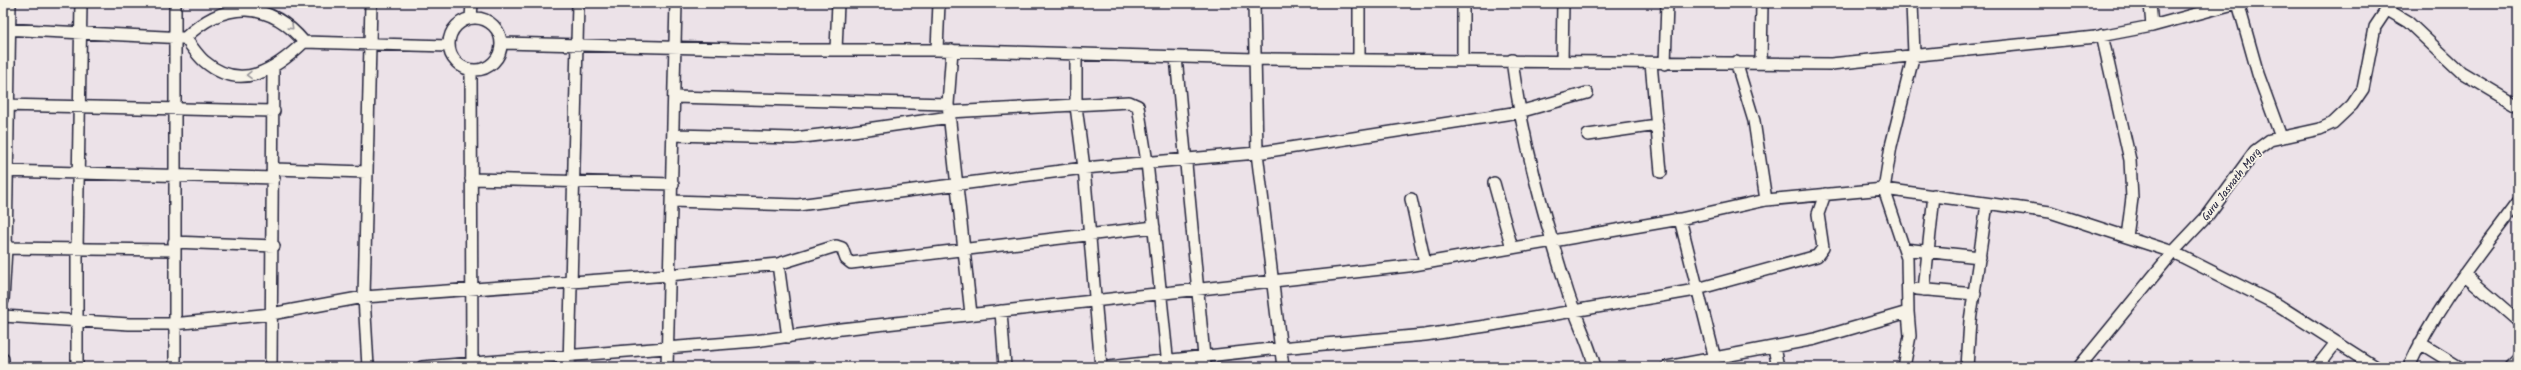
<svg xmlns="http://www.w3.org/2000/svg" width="2521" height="370" font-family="Kalam,sans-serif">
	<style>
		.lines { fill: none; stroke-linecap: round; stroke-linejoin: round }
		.minor-casing { stroke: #22223b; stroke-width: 14 }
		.minor { stroke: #f7f3e8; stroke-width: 11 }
		.oneway { stroke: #97959a }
		.labels { text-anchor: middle; stroke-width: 3.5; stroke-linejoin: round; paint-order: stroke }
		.street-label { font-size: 11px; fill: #22223b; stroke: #f7f3e8 }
	</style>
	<rect width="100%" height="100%" fill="#ece2e8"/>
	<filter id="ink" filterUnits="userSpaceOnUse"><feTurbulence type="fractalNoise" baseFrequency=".025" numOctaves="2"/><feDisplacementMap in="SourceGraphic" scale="8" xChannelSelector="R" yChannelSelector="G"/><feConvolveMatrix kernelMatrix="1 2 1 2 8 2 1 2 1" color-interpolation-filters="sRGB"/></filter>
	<g filter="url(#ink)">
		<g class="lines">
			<g class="minor-casing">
				<path id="minor" d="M 1254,3 L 1257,153 L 1283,367
					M 1359,3 L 1359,60
					M 2150,3 L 2152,26
					M 2238,3 L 2258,74 L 2281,137
					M 2386,9 L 2408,22 L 2461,72 L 2518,106
					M449 44a26 26 0 1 1 52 0a26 26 0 1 1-52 0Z
					M 471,18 L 472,3
					M 3,29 L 185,38 C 191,45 197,55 204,61 C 241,93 276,69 304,42 L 448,46
					M 2102,35 L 2130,160 L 2132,198 L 2127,237
					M 185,38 C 224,0 269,0 304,42
					M 501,43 L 780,50 L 937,50 L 1254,59 L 1831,64 L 2095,37 L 2152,26 L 2237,3
					M 836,50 L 838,3
					M 937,50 L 939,3
					M 952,50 L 948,104 L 971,314
					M 1076,54 L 1076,106 L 1084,168 L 1101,367
					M 1176,57 L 1205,367
					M 1463,59 L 1463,3
					M 1512,60 C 1522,140 1544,217 1568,293 C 1576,318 1588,341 1595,367
					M 1562,61 L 1563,3
					M 1736,62 L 1754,121 L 1766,200
					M 1651,63 L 1661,172
					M 1761,63 L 1762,3
					M 1665,64 L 1667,3
					M 471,71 L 472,367
					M 674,97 L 948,104
					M 3,105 L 274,111
					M 949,112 L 1129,102 L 1138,106 L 1147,162 L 1168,366
					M 674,135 L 794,138 L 853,131 L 950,117
					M 1588,135 L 1657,125
					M 274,169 L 366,172
					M 3,171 L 274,178
					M 471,179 L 673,184
					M 1494,183 L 1512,248
					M 1411,199 L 1425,263
					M 672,201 L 798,205 L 1084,168 L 1257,153 L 1519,112 L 1587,93
					M 1680,219 L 1715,359
					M 174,242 L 274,246
					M 3,248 L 174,250
					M 1904,249 L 1980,257
					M 778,264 L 788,337
					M 2464,274 L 2518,321
					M 1917,289 L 1975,294
					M 1924,290 L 1934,195
					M 3,300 L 6,248 L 10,3
					M 1001,311 L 1005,367
					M 3,316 L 129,324 L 173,324 L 271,314 L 364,297 L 669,275 L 778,264 L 836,246 L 842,248 L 846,259 L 851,263 L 1154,227
					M 2420,343 L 2459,367
					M 1774,348 L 1778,367
					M 3,359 L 3,367
					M 77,367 L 77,249 L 81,3
					M 175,367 L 175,3
					M 271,367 L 273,69
					M 368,367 L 364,297 L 371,3
					M 422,367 L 755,341 L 841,329 L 1408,266 L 1680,219 L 1766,200 L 1884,189 L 2050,212 L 2173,252 L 2278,305 L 2375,367
					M 569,367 L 578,3
					M 667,367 L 676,3
					M 1109,367 L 1280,348 L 1425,335 L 1486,326 L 1690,291 L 1817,256 L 1823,248 L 1818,214 L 1825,194
					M 1667,367 L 1815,339 L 1908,312 L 1907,258 L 1884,189 L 1891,146 L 1914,54 L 1912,3
					M 1904,367 L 1910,336 L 1908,312
					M 1967,367 L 1970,321 L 1987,204
					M 2079,367 L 2173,252 L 2208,215 L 2255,151 L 2270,140 L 2320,129 L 2333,123 L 2352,105 L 2363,89 L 2375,27 L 2391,3
					M 2317,367 L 2335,344
					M 2409,367 C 2436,306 2479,255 2518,202
					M 2510,367 L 2518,359"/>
			</g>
			<use href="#minor" class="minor"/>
		</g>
		<defs><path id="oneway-chevron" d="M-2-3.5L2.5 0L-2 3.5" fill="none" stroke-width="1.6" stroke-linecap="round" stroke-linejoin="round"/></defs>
		<g class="oneway">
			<use href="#oneway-chevron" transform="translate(291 27) rotate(44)"/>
			<use href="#oneway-chevron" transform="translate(249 75) rotate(179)"/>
		</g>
	</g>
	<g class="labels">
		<g class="street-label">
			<text transform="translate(2231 184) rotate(-52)" y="4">Guru Jasnath Marg</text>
		</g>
	</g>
	<rect width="2521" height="370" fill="none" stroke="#f7f3e8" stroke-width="16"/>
	<rect x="8" y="8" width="2505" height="354" fill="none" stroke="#22223b" stroke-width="1.5" filter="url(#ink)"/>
</svg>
